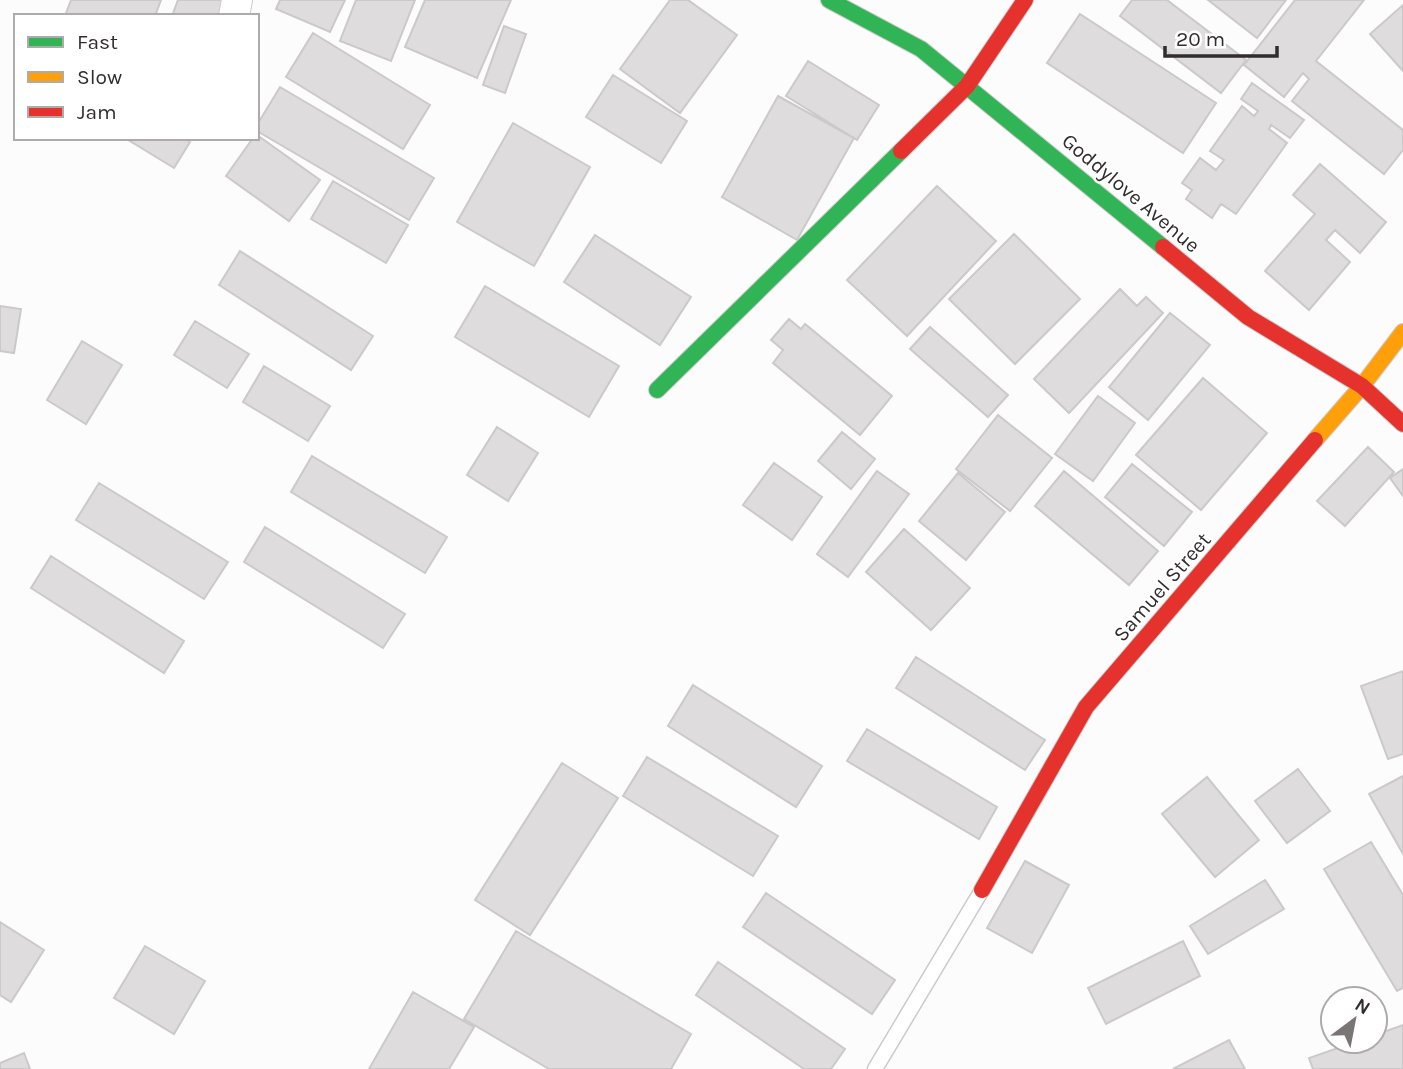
<svg xmlns="http://www.w3.org/2000/svg" width="1403" height="1069" font-family="Karla,sans-serif">
	<style>
		.building { fill: #dedcdc; stroke: #cbc9c9; stroke-width: 2 }
		.lines { fill: none; stroke-linecap: round; stroke-linejoin: round }
		.lane-casing { stroke: #cdcaca; stroke-width: 17 }
		.street-casing { stroke: #cdcaca; stroke-width: 32 }
		.fast-casing { stroke: #cdcaca; stroke-width: 18 }
		.slow-casing { stroke: #cdcaca; stroke-width: 18 }
		.jam-casing { stroke: #cdcaca; stroke-width: 18 }
		.lane { stroke: #fff; stroke-width: 14 }
		.street { stroke: #fff; stroke-width: 30 }
		.fast { stroke: #30b455; stroke-width: 16 }
		.slow { stroke: #ff9f0a; stroke-width: 16 }
		.jam { stroke: #e5322d; stroke-width: 16 }
		.labels { text-anchor: middle; stroke-width: 5; stroke-linejoin: round; paint-order: stroke }
		.street-label { font-size: 21px; fill: #322d2d; stroke: #fff }
	</style>
	<rect width="100%" height="100%" fill="#fdfcfc"/>
	<path class="building" d="M 71,0 L 161,0 L 155,16 L 65,16 Z
		M 178,0 L 227,0 L 220,16 L 172,16 Z
		M 280,0 L 345,0 L 330,32 L 276,9 Z
		M 356,0 L 415,0 L 391,61 L 340,41 Z
		M 425,0 L 511,0 L 477,78 L 405,47 Z
		M 670,0 L 688,0 L 737,35 L 680,113 L 620,69 Z
		M 1132,0 L 1167,0 L 1246,60 L 1221,93 L 1120,16 Z
		M 1208,0 L 1286,0 L 1257,38 Z
		M 1295,0 L 1364,0 L 1316,61 L 1403,130 L 1403,150 L 1384,174 L 1292,101 L 1309,79 L 1303,73 L 1284,97 L 1244,65 Z
		M 1403,5 L 1403,71 L 1370,34 Z
		M 1080,14 L 1216,103 L 1183,153 L 1047,63 Z
		M 504,26 L 526,34 L 505,93 L 483,85 Z
		M 313,33 L 430,105 L 403,149 L 286,77 Z
		M 808,61 L 879,105 L 857,140 L 786,96 Z
		M 613,75 L 687,121 L 661,163 L 586,117 Z
		M 1252,83 L 1304,120 L 1290,138 L 1271,125 L 1269,129 L 1287,143 L 1236,214 L 1221,204 L 1212,218 L 1186,199 L 1192,190 L 1182,183 L 1200,158 L 1216,170 L 1224,160 L 1210,151 L 1242,106 L 1254,116 L 1258,111 L 1241,99 Z
		M 280,87 L 434,178 L 409,220 L 257,131 L 257,125 Z
		M 778,96 L 854,138 L 797,240 L 722,197 Z
		M 513,123 L 590,167 L 534,266 L 457,222 Z
		M 257,135 L 320,180 L 289,221 L 226,176 L 253,138 L 257,138 Z
		M 125,138 L 183,138 L 190,142 L 174,168 Z
		M 1320,164 L 1386,222 L 1360,253 L 1335,230 L 1326,240 L 1350,262 L 1309,310 L 1265,271 L 1315,214 L 1293,195 Z
		M 333,181 L 408,225 L 386,263 L 311,219 Z
		M 937,186 L 996,241 L 907,336 L 847,280 Z
		M 1014,234 L 1080,299 L 1015,364 L 949,299 Z
		M 595,235 L 691,297 L 660,345 L 564,282 Z
		M 240,251 L 373,336 L 351,370 L 219,285 Z
		M 485,286 L 619,366 L 589,417 L 455,337 Z
		M 1120,289 L 1137,306 L 1146,297 L 1163,313 L 1069,413 L 1034,379 Z
		M 0,306 L 21,309 L 14,353 L 0,351 Z
		M 1170,313 L 1210,345 L 1148,420 L 1109,387 Z
		M 789,319 L 801,329 L 805,324 L 892,396 L 860,435 L 773,363 L 783,350 L 771,340 Z
		M 195,321 L 249,354 L 227,388 L 174,355 Z
		M 930,327 L 1008,395 L 988,417 L 910,349 Z
		M 82,341 L 122,365 L 86,424 L 47,400 Z
		M 264,366 L 330,406 L 308,441 L 243,402 Z
		M 1203,378 L 1267,433 L 1201,510 L 1136,455 Z
		M 1098,396 L 1135,423 L 1093,481 L 1055,454 Z
		M 998,415 L 1052,458 L 1010,511 L 956,469 Z
		M 497,427 L 538,453 L 508,501 L 467,475 Z
		M 842,432 L 875,459 L 851,489 L 818,461 Z
		M 1368,447 L 1394,472 L 1345,526 L 1317,501 Z
		M 312,456 L 447,537 L 425,573 L 291,492 Z
		M 774,463 L 822,497 L 792,540 L 743,505 Z
		M 1132,464 L 1192,512 L 1164,546 L 1105,497 Z
		M 1403,469 L 1403,496 L 1390,478 Z
		M 877,471 L 909,494 L 848,577 L 817,554 Z
		M 1064,471 L 1158,551 L 1129,585 L 1035,506 Z
		M 958,473 L 1005,512 L 966,560 L 919,521 Z
		M 99,483 L 228,562 L 204,599 L 76,520 Z
		M 265,527 L 405,614 L 383,648 L 244,562 Z
		M 904,529 L 970,588 L 931,630 L 866,572 Z
		M 51,556 L 184,641 L 164,673 L 31,588 Z
		M 916,657 L 1045,740 L 1025,770 L 896,688 Z
		M 1403,671 L 1403,754 L 1388,759 L 1361,686 Z
		M 693,685 L 822,766 L 796,807 L 668,726 Z
		M 867,729 L 997,807 L 979,839 L 847,761 Z
		M 647,757 L 778,836 L 753,876 L 623,796 Z
		M 562,763 L 618,798 L 530,935 L 475,900 Z
		M 1298,769 L 1330,811 L 1287,843 L 1255,801 Z
		M 1403,776 L 1403,854 L 1369,794 Z
		M 1207,777 L 1259,840 L 1215,877 L 1162,814 Z
		M 1371,842 L 1403,895 L 1403,988 L 1397,991 L 1324,869 Z
		M 1025,861 L 1069,885 L 1032,953 L 987,928 Z
		M 1265,880 L 1284,909 L 1208,954 L 1190,926 Z
		M 766,893 L 895,980 L 872,1014 L 743,927 Z
		M 0,922 L 44,950 L 11,1002 L 0,995 Z
		M 516,931 L 691,1034 L 671,1069 L 549,1069 L 464,1019 Z
		M 1183,941 L 1200,976 L 1106,1024 L 1088,988 Z
		M 145,946 L 205,981 L 174,1034 L 114,998 Z
		M 718,962 L 845,1049 L 831,1069 L 804,1069 L 696,995 Z
		M 413,992 L 474,1027 L 449,1069 L 369,1069 Z
		M 1403,1025 L 1403,1069 L 1313,1069 L 1309,1058 L 1358,1041 L 1375,1041 L 1375,1035 Z
		M 1229,1040 L 1245,1069 L 1173,1069 Z
		M 24,1053 L 30,1069 L 0,1069 L 0,1063 Z"/>
	<g class="lines">
		<g class="lane-casing">
			<path id="lane" d="M 875,1069 L 982,890"/>
		</g>
		<g class="street-casing">
			<path id="street" d="M 234,16 L 237,0"/>
		</g>
		<g class="fast-casing">
			<path id="fast" d="M 829,0 L 921,49 L 1163,247
				M 657,390 L 901,151"/>
		</g>
		<g class="slow-casing">
			<path id="slow" d="M 1315,440 L 1362,386 L 1403,332"/>
		</g>
		<g class="jam-casing">
			<path id="jam" d="M 901,151 L 967,86 L 1025,0
				M 1163,247 L 1248,317 L 1362,386 L 1403,424
				M 982,890 L 1086,707 L 1315,440"/>
		</g>
		<use href="#lane" class="lane"/>
		<use href="#street" class="street"/>
		<use href="#fast" class="fast"/>
		<use href="#slow" class="slow"/>
		<use href="#jam" class="jam"/>
	</g>
	<g class="labels">
		<g class="street-label">
			<text transform="translate(1131 193) rotate(40)" y="7">Goddylove Avenue</text>
			<text transform="translate(1162 587) rotate(-49)" y="7">Samuel Street</text>
		</g>
	</g>
	<rect x="14" y="14" width="245" height="126" fill="#ffffff" stroke="#adabab" stroke-width="2"/>
	<rect x="28" y="37" width="35" height="10" fill="#30b455" stroke="#adabab" stroke-width="2"/>
	<text x="77" y="49" font-size="21" fill="#322d2d">Fast</text>
	<rect x="28" y="72" width="35" height="10" fill="#ff9f0a" stroke="#adabab" stroke-width="2"/>
	<text x="77" y="84" font-size="21" fill="#322d2d">Slow</text>
	<rect x="28" y="107" width="35" height="10" fill="#e5322d" stroke="#adabab" stroke-width="2"/>
	<text x="77" y="119" font-size="21" fill="#322d2d">Jam</text>
	<g transform="translate(1354 1020) rotate(32)"><circle r="33" fill="#ffffff" stroke="#adabab" stroke-width="2"/>
	<path d="M0-5L12 26L0 18L-12 26Z" fill="#797575"/>
	<text y="-10" font-size="19" font-weight="bold" text-anchor="middle" fill="#322d2d">N</text>
	</g>
	<path d="M1165 46v10h112v-10" fill="none" stroke="#322d2d" stroke-width="3.5"/>
	<text x="1176" y="46" font-size="21" fill="#322d2d" stroke="#ffffff" stroke-width="5" paint-order="stroke">20 m</text>
</svg>
